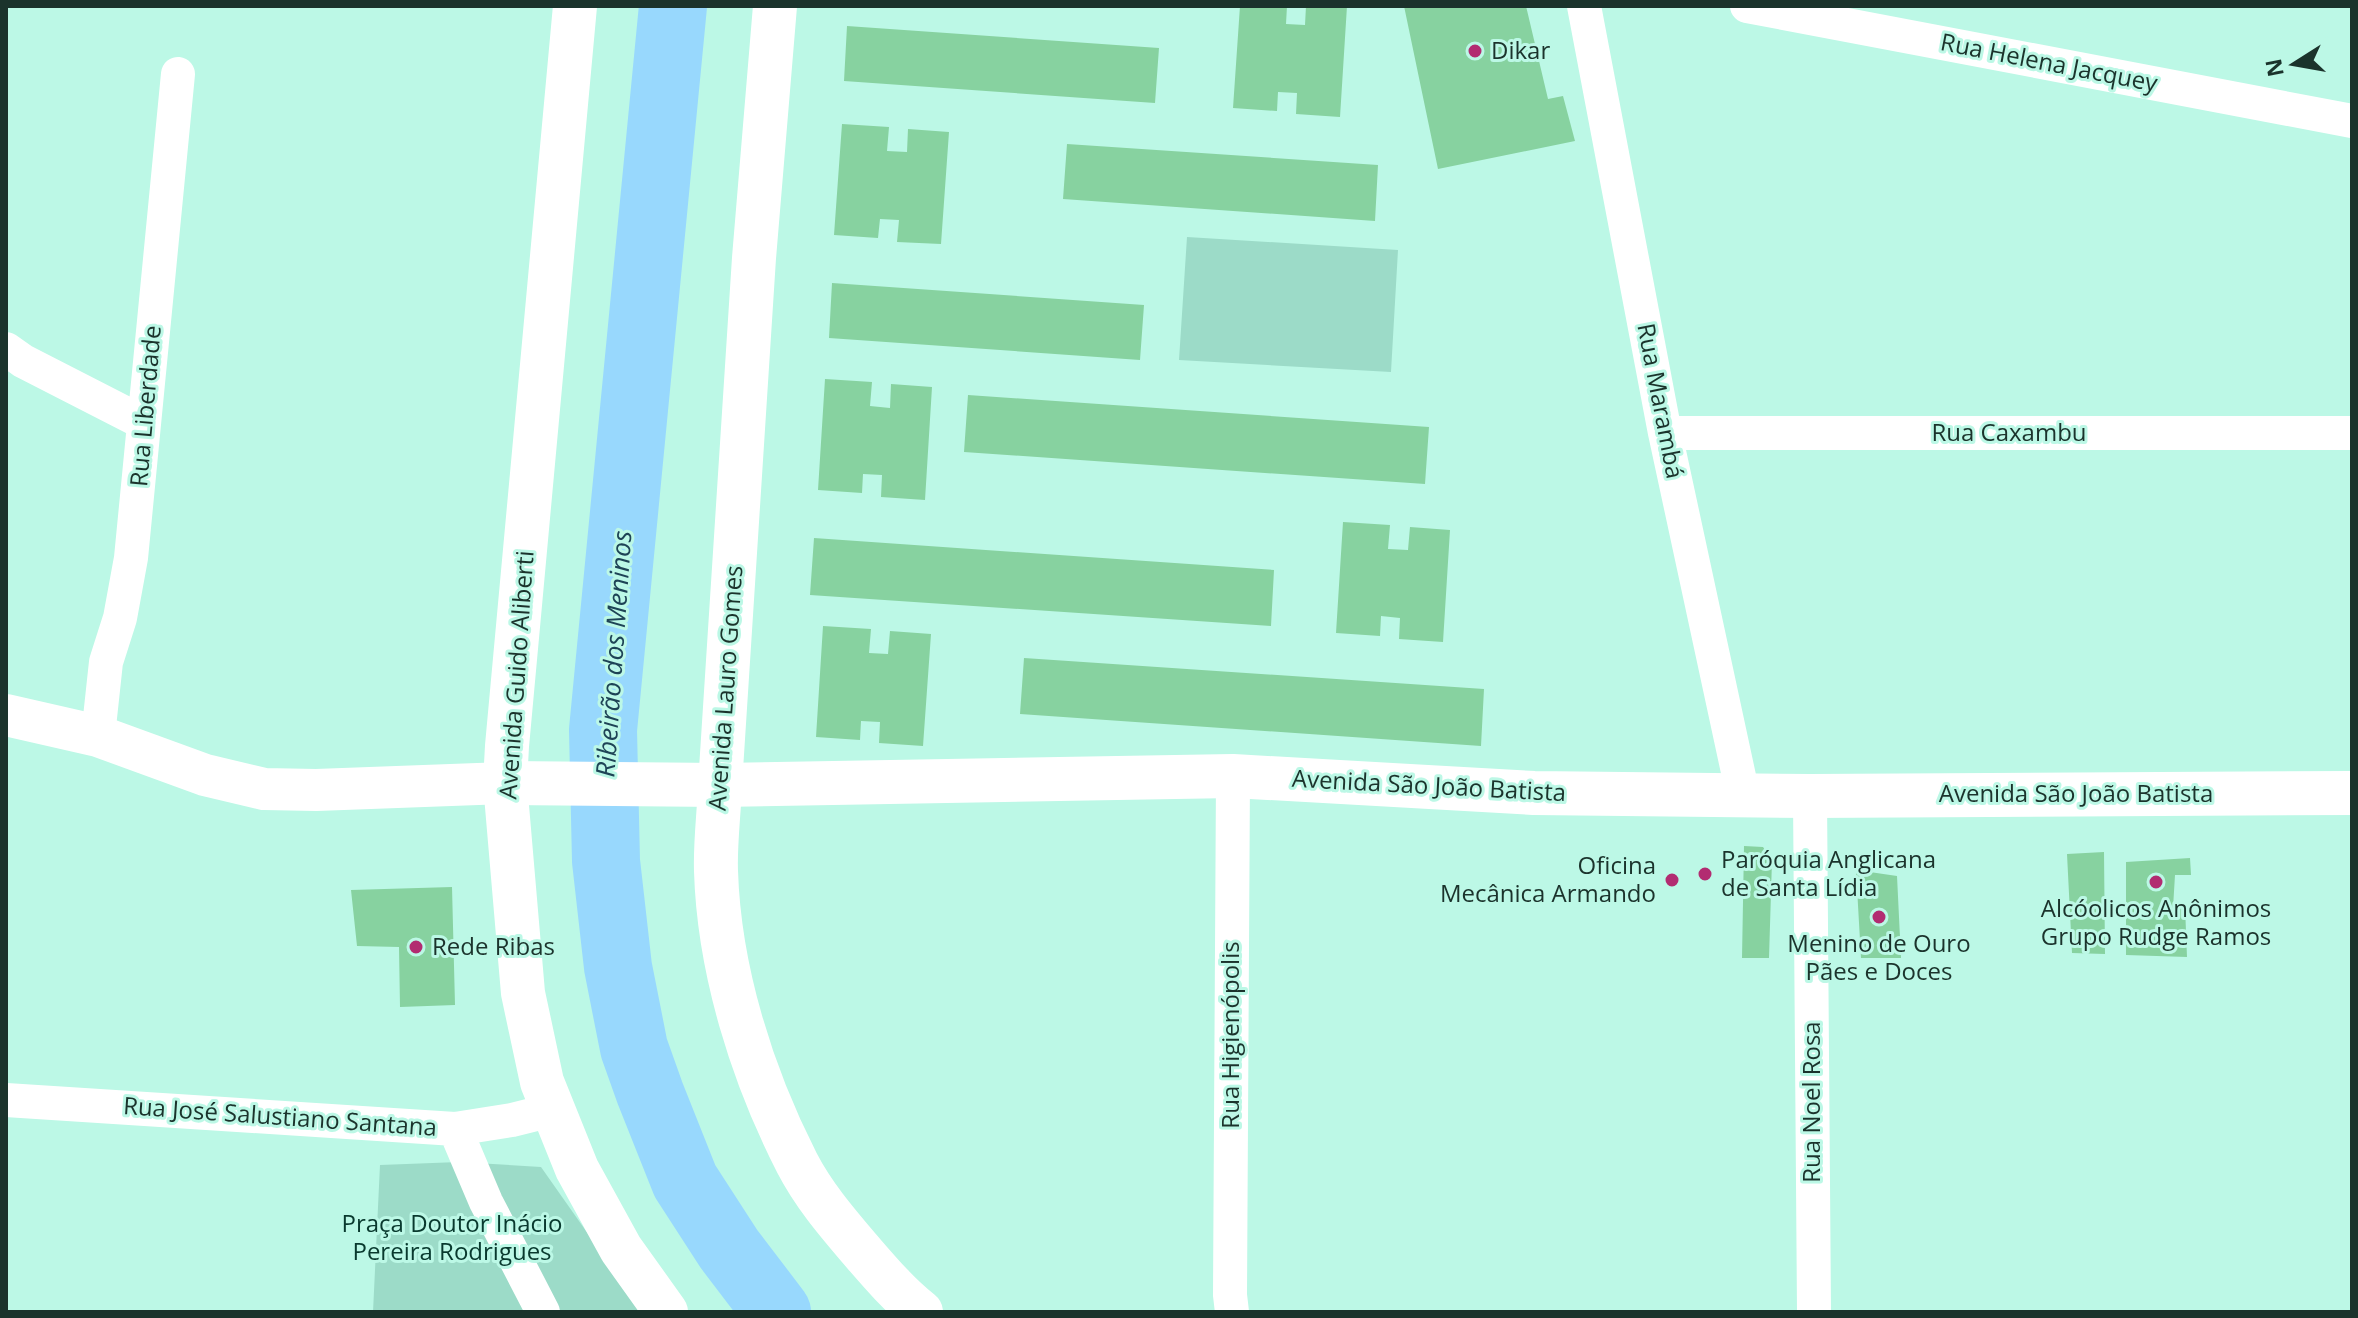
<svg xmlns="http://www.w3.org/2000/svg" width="2358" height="1318" font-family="'Open Sans',sans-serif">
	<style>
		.green { fill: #9cdbc8 }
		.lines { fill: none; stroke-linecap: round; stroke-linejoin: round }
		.river { stroke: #98d8fd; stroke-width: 68 }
		.building { fill: #87d2a0 }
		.minor { stroke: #fff; stroke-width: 34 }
		.tertiary { stroke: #fff; stroke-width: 42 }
		.secondary { stroke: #fff; stroke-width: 44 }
		.primary { stroke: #fff; stroke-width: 44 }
		.poi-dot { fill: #b22c71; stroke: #bcf8e6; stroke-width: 3 }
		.labels { text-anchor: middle; stroke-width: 6; stroke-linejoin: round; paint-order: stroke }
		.poi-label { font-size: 24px; fill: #1b332c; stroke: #bcf8e6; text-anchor: start }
		.street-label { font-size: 24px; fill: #1b332c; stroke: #bcf8e6 }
		.park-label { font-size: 24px; fill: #09392e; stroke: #bcf8e6 }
		.water-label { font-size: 26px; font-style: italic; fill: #1e4356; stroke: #bcf8e6 }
	</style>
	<rect width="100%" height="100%" fill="#bcf8e6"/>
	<path class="green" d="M 1187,237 L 1398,250 L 1391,372 L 1179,360 Z
		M 459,1162 L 541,1167 L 643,1312 L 373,1312 L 380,1165 Z"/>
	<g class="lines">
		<path class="river" d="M 673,6 L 603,730 L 606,861 L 618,967 L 634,1048 L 650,1093 L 685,1181 L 729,1249 L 777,1312"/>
	</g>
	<path class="building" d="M 1240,6 L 1287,6 L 1286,24 L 1305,25 L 1306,6 L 1347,6 L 1340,117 L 1296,114 L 1297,93 L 1278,92 L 1277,111 L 1233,108 Z
		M 1404,6 L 1526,6 L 1548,99 L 1563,96 L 1575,141 L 1438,169 Z
		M 847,26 L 1159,48 L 1155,103 L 844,81 Z
		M 842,124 L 889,127 L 887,151 L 907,152 L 908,129 L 949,132 L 941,244 L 897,242 L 899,220 L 880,219 L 878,238 L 834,235 Z
		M 1067,144 L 1378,165 L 1375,221 L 1063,199 Z
		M 832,283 L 1144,305 L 1140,360 L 829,338 Z
		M 825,379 L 872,382 L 870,406 L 890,408 L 891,384 L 932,387 L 925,500 L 881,497 L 882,475 L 863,474 L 862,493 L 818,490 Z
		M 968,395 L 1429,427 L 1425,484 L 964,452 Z
		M 1343,522 L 1390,525 L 1388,549 L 1408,550 L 1410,527 L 1450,530 L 1443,642 L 1399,639 L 1400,618 L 1381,616 L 1380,636 L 1336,633 Z
		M 814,538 L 1274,570 L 1271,626 L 810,595 Z
		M 823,626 L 871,629 L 869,653 L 888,654 L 890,631 L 931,634 L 923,746 L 879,743 L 880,722 L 861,721 L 860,740 L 816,737 Z
		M 1024,658 L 1484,689 L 1481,746 L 1020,714 Z
		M 1744,846 L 1763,847 L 1772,860 L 1769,958 L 1742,958 Z
		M 2104,852 L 2105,954 L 2072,953 L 2067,854 Z
		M 2190,858 L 2191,875 L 2175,875 L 2173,908 L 2185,906 L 2187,957 L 2126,955 L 2126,862 Z
		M 1856,870 L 1897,876 L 1901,958 L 1861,958 Z
		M 452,887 L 455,1005 L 400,1007 L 399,947 L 357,946 L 351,890 Z"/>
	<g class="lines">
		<path class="minor" d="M 1584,6 L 1665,433 L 1743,795
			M 1747,6 L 2352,121
			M 6,349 L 23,361 L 144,423
			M 1665,433 L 2352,433
			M 98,736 L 106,662 L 120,618 L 131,558 L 178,74
			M 1810,796 L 1814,1312
			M 6,1100 L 455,1129 L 512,1120 L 552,1110
			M 455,1129 L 486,1202 L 543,1312
			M 1232,1312 L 1230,1295 L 1233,776"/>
		<path class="tertiary" d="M 6,715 L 98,736 L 205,775 L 264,789 L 316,790 L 505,783"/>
		<path class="secondary" d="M 505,783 L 720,785 L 1233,776 L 1534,793 L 1810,796 L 2352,793"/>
		<path class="primary" d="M 575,6 L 507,746 L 505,783 L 523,993 L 542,1082 L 577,1169 L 621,1249 L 666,1312
			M 775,6 L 754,258 L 720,785 C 719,814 715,843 716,871 C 719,970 752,1075 797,1163 C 813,1194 835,1220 858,1247 C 878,1270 897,1293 921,1312"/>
	</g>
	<g class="poi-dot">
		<circle cx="1475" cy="51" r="8"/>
		<circle cx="1705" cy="874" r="8"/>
		<circle cx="1672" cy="880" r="8"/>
		<circle cx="2156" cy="882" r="8"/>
		<circle cx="1879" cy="917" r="8"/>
		<circle cx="416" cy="947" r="8"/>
	</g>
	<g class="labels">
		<g class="poi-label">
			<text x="1491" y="59">Dikar</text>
			<text x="1721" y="868">Paróquia Anglicana<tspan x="1721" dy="28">de Santa Lídia</tspan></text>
			<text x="1656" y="874" text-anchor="end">Oficina<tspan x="1656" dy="28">Mecânica Armando</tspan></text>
			<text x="2156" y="917" text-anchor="middle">Alcóolicos Anônimos<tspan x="2156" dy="28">Grupo Rudge Ramos</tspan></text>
			<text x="1879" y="952" text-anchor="middle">Menino de Ouro<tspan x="1879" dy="28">Pães e Doces</tspan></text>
			<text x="432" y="955">Rede Ribas</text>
		</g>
		<g class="street-label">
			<text transform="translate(2049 63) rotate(11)" y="8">Rua Helena Jacquey</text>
			<text transform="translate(1660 401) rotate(79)" y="8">Rua Marambá</text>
			<text transform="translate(146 406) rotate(-85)" y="8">Rua Liberdade</text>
			<text x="2009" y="441">Rua Caxambu</text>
			<text transform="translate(517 675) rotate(-86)" y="8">Avenida Guido Aliberti</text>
			<text transform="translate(726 688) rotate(-86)" y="8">Avenida Lauro Gomes</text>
			<text transform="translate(1429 786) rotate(3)" y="8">Avenida São João Batista</text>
			<text x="2076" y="802">Avenida São João Batista</text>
			<text transform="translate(1231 1035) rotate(-90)" y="8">Rua Higienópolis</text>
			<text transform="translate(1812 1102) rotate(-90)" y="8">Rua Noel Rosa</text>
			<text transform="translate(280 1117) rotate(4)" y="8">Rua José Salustiano Santana</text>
		</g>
		<g class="park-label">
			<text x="452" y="1232">Praça Doutor Inácio<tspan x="452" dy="28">Pereira Rodrigues</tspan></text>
		</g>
		<g class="water-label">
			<text transform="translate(614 654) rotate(-86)" y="9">Ribeirão dos Meninos</text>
		</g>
	</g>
	<rect width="2358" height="1318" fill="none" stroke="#1b332c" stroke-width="16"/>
	<g transform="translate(2294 64) rotate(259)" stroke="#bcf8e6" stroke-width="6" paint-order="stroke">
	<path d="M0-6L14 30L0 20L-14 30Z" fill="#1b332c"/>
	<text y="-12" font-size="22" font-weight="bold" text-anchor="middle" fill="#1b332c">N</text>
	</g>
</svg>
